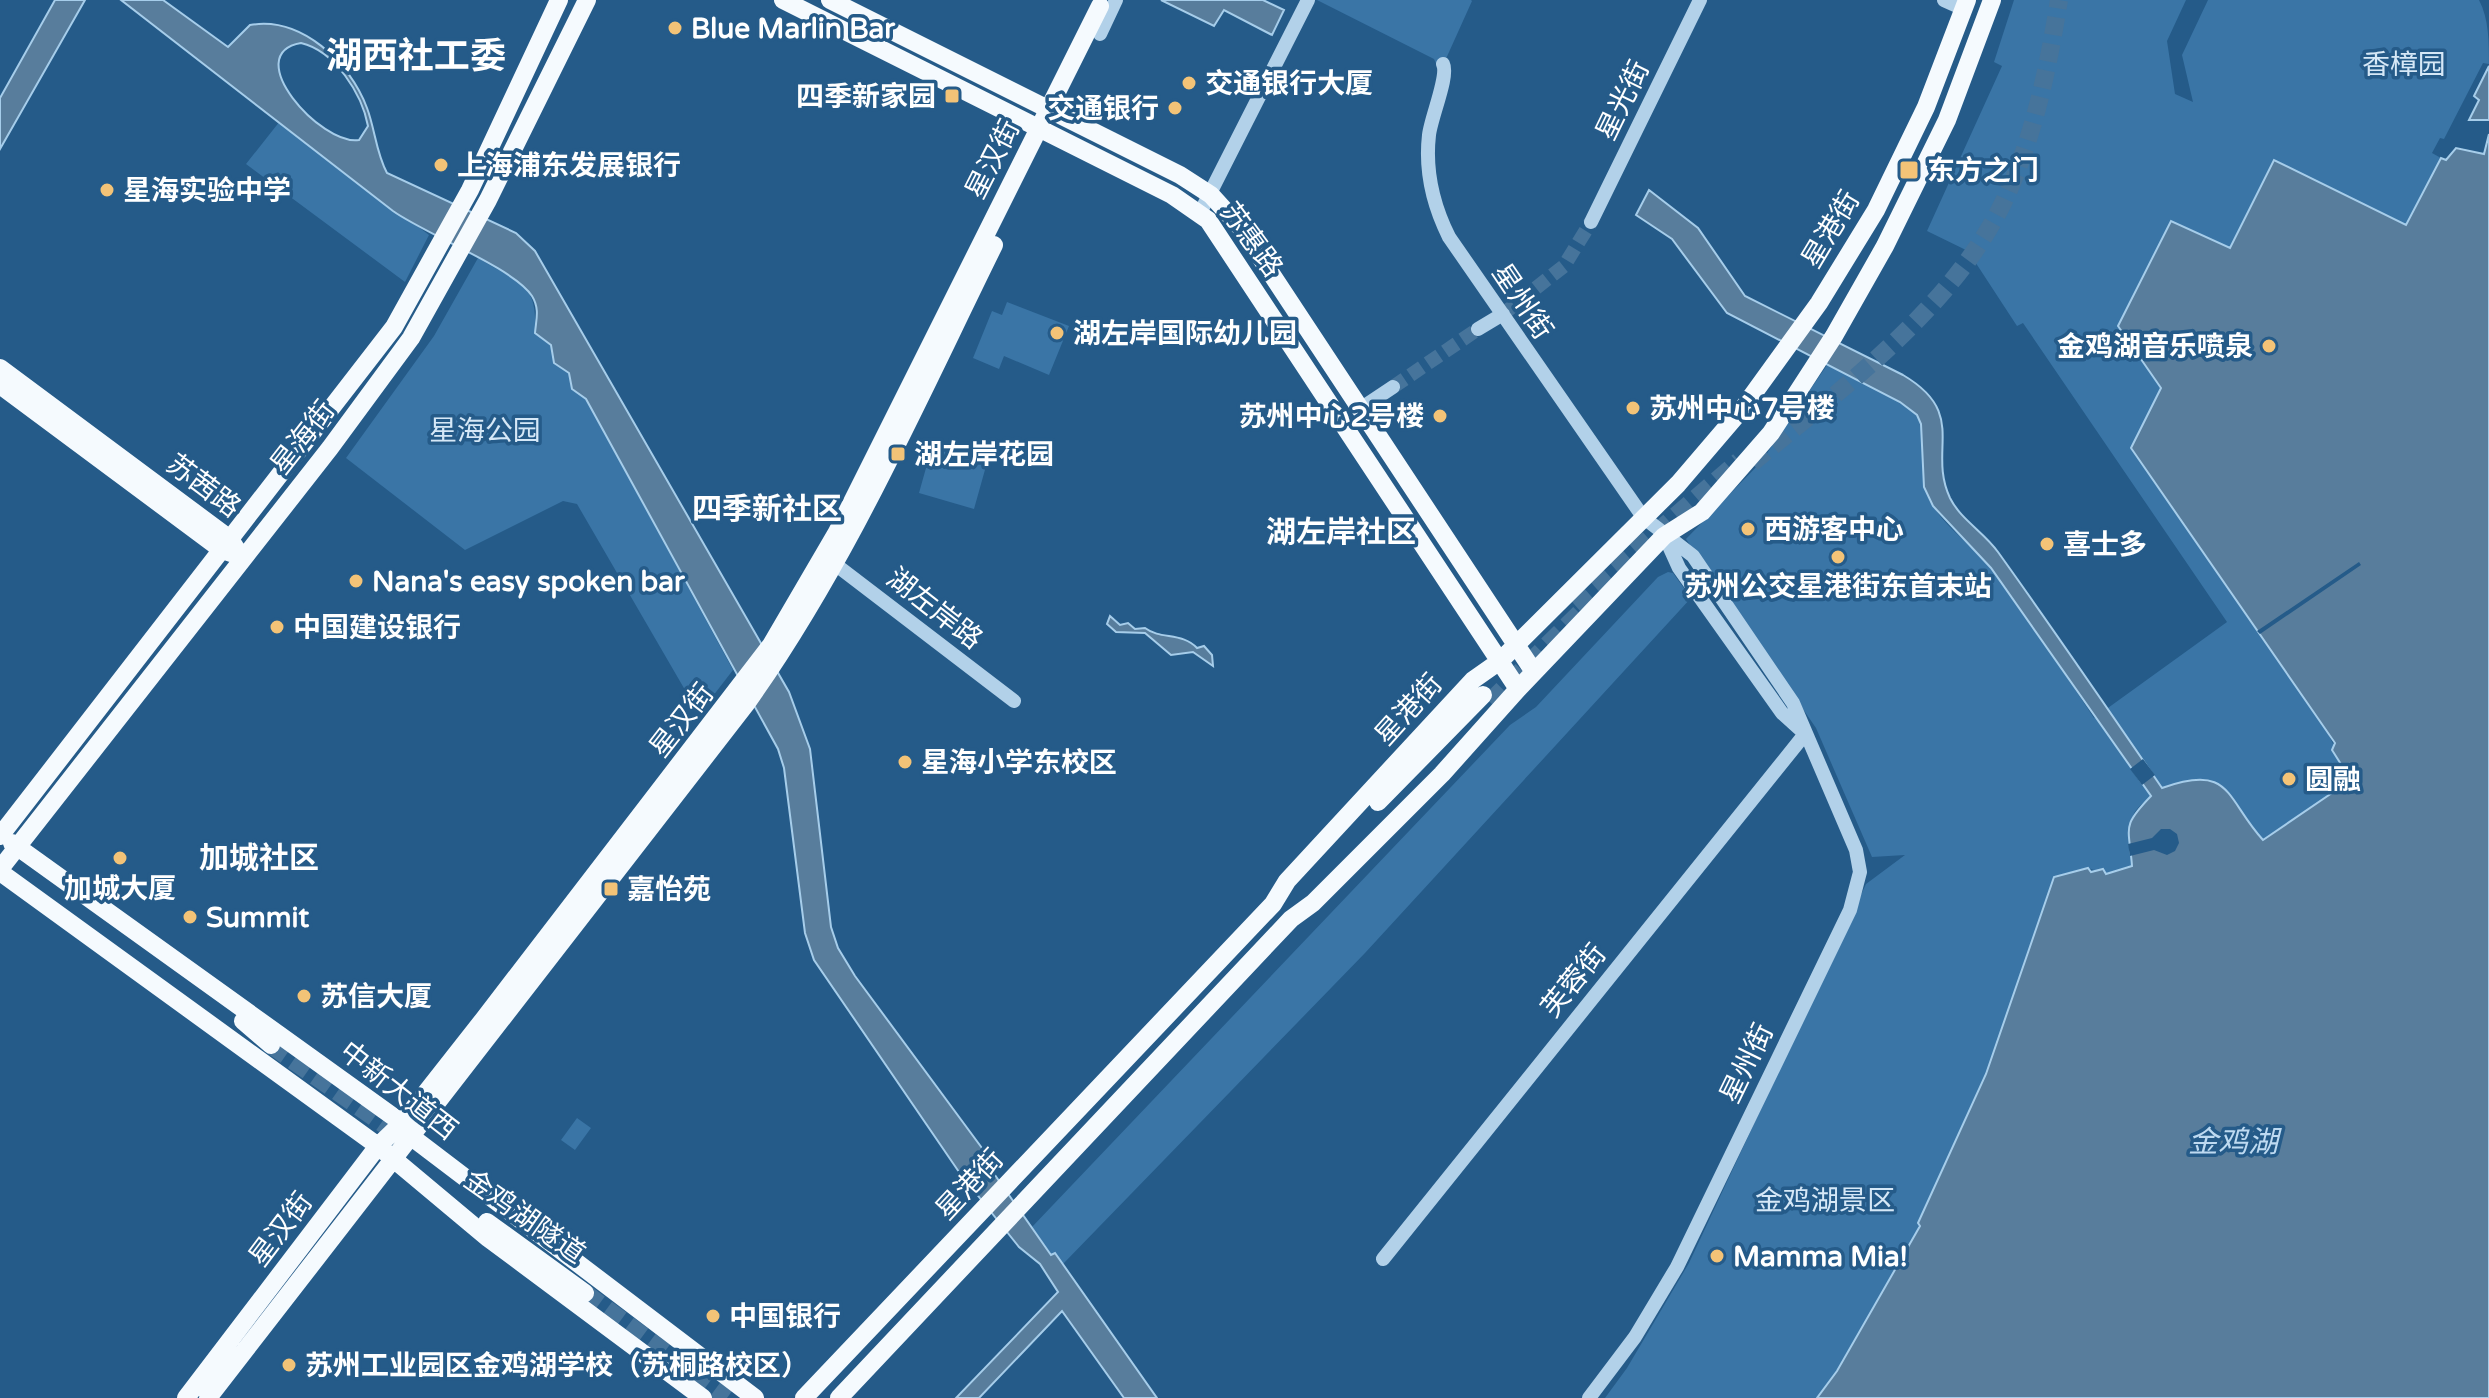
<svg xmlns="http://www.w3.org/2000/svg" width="2489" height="1398" font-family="'Varela Round','Noto Sans SC',sans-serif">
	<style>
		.green { fill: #3a75a6 }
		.water { fill: #587d9c; stroke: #a6cdea; stroke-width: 2; fill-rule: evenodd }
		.pier { fill: #255b89 }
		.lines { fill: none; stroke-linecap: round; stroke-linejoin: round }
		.minor-tunnel { stroke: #46749b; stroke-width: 14; stroke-dasharray: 14 7; stroke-linecap: butt }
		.major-tunnel { stroke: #46749b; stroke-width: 18; stroke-dasharray: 18 9; stroke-linecap: butt }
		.minor { stroke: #b2d1e9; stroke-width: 14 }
		.major { stroke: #f5fafe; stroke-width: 18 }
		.poi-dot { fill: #f3c377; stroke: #255b89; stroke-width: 3 }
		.labels { text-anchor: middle; stroke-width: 7; stroke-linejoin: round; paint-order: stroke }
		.poi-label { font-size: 28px; font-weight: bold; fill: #fff; stroke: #255b89; text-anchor: start }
		.park-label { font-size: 28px; fill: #d6e8f7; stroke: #255b89 }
		.street-label { font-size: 28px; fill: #fff; stroke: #255b89 }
		.neighbourhood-label { font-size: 30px; font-weight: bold; fill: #fff; stroke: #255b89 }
		.water-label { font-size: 30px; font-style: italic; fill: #bedaf1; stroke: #255b89 }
		.district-label { font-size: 36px; font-weight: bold; fill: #fff; stroke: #255b89 }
	</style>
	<rect width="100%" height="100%" fill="#255b89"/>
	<path class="green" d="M 1317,0 L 1471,0 L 1472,1 L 1440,72 L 1434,59 Z
		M 2014,0 L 2186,0 L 2167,41 L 2175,94 L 2193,102 L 2182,55 L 2208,0 L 2479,0 C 2489,19 2489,42 2489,64 L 2483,63 L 2444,139 L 2440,138 L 2432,153 L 2441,158 L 2407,225 L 2230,248 L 2171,221 L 2161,388 L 2351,781 L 2263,840 C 2246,823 2233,797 2214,783 C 2196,769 2139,797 2133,816 C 2128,834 2130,849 2132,866 L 2106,874 L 2088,868 L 2054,877 L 1986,1074 L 1918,1223 L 1920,1226 L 1837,1371 L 1817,1398 L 1605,1398 L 1627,1368 L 1689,1263 L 1866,884 L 1905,855 L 1872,857 L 1816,728 L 1686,539 L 1761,462 L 1827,365 C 1850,376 1903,395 1917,415 C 1932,435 1916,478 1932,504 C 1947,530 1972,544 1990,566 C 2027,615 2060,667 2094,718 L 2227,622 L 2023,323 L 2017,326 L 1968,251 L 1927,231 L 2002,66 L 1994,62 Z
		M 280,121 L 429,235 L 405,282 L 246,164 Z
		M 478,258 C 518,283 538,281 535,333 L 551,345 L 556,365 L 569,373 L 572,389 L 586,399 L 733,670 L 699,714 L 577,504 L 563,501 L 465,550 L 346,458 L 434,336 Z
		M 1007,302 L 1069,326 L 1049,375 L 1004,356 L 999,369 L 973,358 L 992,311 L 1002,315 Z
		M 933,443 L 988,459 L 974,509 L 919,493 Z
		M 1668,572 L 1673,573 L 1691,598 L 1365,953 L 1063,1264 L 1055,1253 L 1052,1255 L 1032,1227 L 1510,725 L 1536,707 L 1658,577 Z
		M 577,1118 L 591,1128 L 575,1150 L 561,1140 Z"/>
	<path class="water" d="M 55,0 L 85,0 L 0,149 L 0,98 Z
		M 121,0 L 163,0 L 228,47 L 250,25 C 301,16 350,62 367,108 C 375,129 376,153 387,173 L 516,233 L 535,251 L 789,692 L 810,749 L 831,927 L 838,948 L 855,976 L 993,1163 L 990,1168 L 1051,1255 L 1055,1253 L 1157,1398 L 1124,1398 L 1062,1311 L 979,1398 L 956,1398 L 1058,1292 L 1040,1264 L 1019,1247 L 959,1172 L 814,960 L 805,933 L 784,768 L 778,749 L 586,399 L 572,389 L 569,373 L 554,363 L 551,345 L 535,333 C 536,320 540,309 532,296 C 514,268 425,234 393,211 ZM 301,43 C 335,51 362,94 368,126 L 359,140 C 321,146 239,54 301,43 Z
		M 1161,0 L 1263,0 L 1284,10 L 1272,35 L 1224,10 L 1214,26 Z
		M 2489,66 L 2489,120 L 2469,120 L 2479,100 L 2474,96 Z
		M 2489,134 L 2489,1398 L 1817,1398 L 1837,1371 L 1920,1226 L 1918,1223 L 1986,1074 L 2054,877 L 2088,868 L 2091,872 L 2103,869 L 2106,874 L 2132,866 C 2129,826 2121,827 2151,796 L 1991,568 L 1933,506 L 1924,487 L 1921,424 L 1917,415 L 1900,402 L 1727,313 L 1672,239 L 1636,215 L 1649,190 L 1698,228 L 1745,296 L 1903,375 C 1969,414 1927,449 1950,498 C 1961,520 1984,532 1998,552 C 2054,630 2108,709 2162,788 C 2232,763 2225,798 2263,840 L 2351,780 L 2332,750 L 2335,743 L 2131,448 L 2161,388 L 2118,326 L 2171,221 L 2230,248 L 2274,160 L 2406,225 L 2441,158 L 2446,160 L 2456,148 L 2484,154 Z
		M 1110,616 L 1120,625 L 1128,623 L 1135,629 L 1145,628 C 1161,640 1182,632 1197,648 L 1204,646 L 1212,655 L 1213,666 L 1193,652 L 1171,655 L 1145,633 L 1116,632 L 1107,624 Z"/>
	<path class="pier" d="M 2359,562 L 2361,565 L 2260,634 L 2257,631 Z
		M 2143,759 L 2155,775 L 2142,785 L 2130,769 Z
		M 2161,829 L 2170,829 L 2177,834 L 2179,843 L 2175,851 L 2167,855 L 2154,850 L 2130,856 L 2128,844 L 2152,838 Z"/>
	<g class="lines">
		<path class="minor-tunnel" d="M 1503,314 L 1564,266 L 1591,222
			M 1393,387 L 1478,329"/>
		<path class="major-tunnel" d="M 1752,463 C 1841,389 1949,311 2002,205 C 2033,142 2048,69 2059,0
			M 1574,604 L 1739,461
			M 1490,702 L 1591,602
			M 271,1045 L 406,1140
			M 585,1293 L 727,1398"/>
		<path class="minor" d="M 1944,0 L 1964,9
			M 1100,34 L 1116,0
			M 1443,64 C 1449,76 1431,117 1429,135 C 1425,170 1433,205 1449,237 L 1643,517 L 1693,556 L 1793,703 L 1856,850 L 1860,872 L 1850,910 L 1677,1267 L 1635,1337 L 1589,1398
			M 1200,213 L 1308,0
			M 1591,222 L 1700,0
			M 1478,329 L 1503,314
			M 1360,409 L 1393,387
			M 1665,537 L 1679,568 L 1782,713 L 1802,731
			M 827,558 L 1014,701
			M 1383,1259 L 1805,734"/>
		<path class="major" d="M 783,0 L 1172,195 L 1208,220 L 1518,689
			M 830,0 L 1180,175 L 1211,195 L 1241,228 L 1534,672
			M 0,368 L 230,539 L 237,550
			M 0,385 L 222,550 L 234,554
			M 1378,802 L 1483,695
			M 0,836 L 394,327 L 470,190 L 559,0
			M 12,843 L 402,1123 L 409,1135 L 755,1398
			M 0,869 L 330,448 L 411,338 L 488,200 L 587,0
			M 0,872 L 378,1146 L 488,1238 L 703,1398
			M 243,1021 L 271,1045
			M 487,1222 L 585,1293
			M 186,1398 L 378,1146 L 402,1123 L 483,1020 L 771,645 L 837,532 L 1100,6
			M 208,1398 L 746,704 C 847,562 917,401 994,245
			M 804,1398 L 1273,904 L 1287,881 L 1473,680 L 1500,661 L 1678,484 L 1743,408 L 1819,303 L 1876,210 L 1926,107 L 1967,0
			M 839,1398 L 1291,919 L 1313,903 L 1442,774 L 1518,689 L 1664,536 L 1702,512 L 1771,433 L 1834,336 L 1885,246 L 1947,120 L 1992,0"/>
	</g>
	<g class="poi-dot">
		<circle cx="675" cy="28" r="8"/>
		<circle cx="1189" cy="83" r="8"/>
		<rect x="944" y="88" width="16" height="16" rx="4"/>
		<circle cx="1175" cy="108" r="8"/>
		<circle cx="441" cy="165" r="8"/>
		<rect x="1899" y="160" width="20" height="20" rx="4"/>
		<circle cx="107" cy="190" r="8"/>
		<circle cx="1057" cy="333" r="8"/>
		<circle cx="2269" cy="346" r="8"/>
		<circle cx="1633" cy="408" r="8"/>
		<circle cx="1440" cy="416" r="8"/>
		<rect x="890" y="446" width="16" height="16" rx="4"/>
		<circle cx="1748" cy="529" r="8"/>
		<circle cx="2047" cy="544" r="8"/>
		<circle cx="1838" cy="557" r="8"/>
		<circle cx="356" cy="581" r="8"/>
		<circle cx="277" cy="627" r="8"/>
		<circle cx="905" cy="762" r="8"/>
		<circle cx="2289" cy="779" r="8"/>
		<circle cx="120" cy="858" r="8"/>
		<rect x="603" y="881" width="16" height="16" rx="4"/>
		<circle cx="190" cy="917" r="8"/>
		<circle cx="304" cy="996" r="8"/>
		<circle cx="1717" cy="1256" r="8"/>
		<circle cx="713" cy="1316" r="8"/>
		<circle cx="289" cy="1365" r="8"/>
	</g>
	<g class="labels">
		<g class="poi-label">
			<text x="691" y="38">Blue Marlin Bar</text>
			<text x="1205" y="93">交通银行大厦</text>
			<text x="936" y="106" text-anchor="end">四季新家园</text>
			<text x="1159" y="118" text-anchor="end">交通银行</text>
			<text x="457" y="175">上海浦东发展银行</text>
			<text x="1927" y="180">东方之门</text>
			<text x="123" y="200">星海实验中学</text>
			<text x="1073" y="343">湖左岸国际幼儿园</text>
			<text x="2253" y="356" text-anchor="end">金鸡湖音乐喷泉</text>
			<text x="1649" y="418">苏州中心7号楼</text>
			<text x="1424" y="426" text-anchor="end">苏州中心2号楼</text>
			<text x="914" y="464">湖左岸花园</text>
			<text x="1764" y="539">西游客中心</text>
			<text x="2063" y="554">喜士多</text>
			<text x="372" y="591">Nana's easy spoken bar</text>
			<text x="1838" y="596" text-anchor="middle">苏州公交星港街东首末站</text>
			<text x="293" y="637">中国建设银行</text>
			<text x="921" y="772">星海小学东校区</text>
			<text x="2305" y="789">圆融</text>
			<text x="120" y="898" text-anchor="middle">加城大厦</text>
			<text x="627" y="899">嘉怡苑</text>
			<text x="206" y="927">Summit</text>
			<text x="320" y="1006">苏信大厦</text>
			<text x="1733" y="1266">Mamma Mia!</text>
			<text x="729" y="1326">中国银行</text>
			<text x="305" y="1375">苏州工业园区金鸡湖学校（苏桐路校区）</text>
		</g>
		<g class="park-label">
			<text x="2404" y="74">香樟园</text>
			<text x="485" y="440">星海公园</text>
			<text x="1825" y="1210">金鸡湖景区</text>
		</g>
		<g class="street-label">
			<text transform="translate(1622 100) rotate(-64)" y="10">星光街</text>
			<text transform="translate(992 159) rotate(-63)" y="10">星汉街</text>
			<text transform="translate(1830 229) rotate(-59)" y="10">星港街</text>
			<text transform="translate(1252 239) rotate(54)" y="10">苏惠路</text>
			<text transform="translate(1523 301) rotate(56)" y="10">星州街</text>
			<text transform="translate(302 437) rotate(-52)" y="10">星海街</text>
			<text transform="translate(204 485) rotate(37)" y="10">苏茜路</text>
			<text transform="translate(935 608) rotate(38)" y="10">湖左岸路</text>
			<text transform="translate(1408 709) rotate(-48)" y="10">星港街</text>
			<text transform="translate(681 720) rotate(-52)" y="10">星汉街</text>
			<text transform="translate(1573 980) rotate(-51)" y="10">芙蓉街</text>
			<text transform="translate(1746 1063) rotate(-64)" y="10">星州街</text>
			<text transform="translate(399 1090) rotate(38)" y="10">中新大道西</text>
			<text transform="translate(969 1184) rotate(-47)" y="10">星港街</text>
			<text transform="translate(525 1216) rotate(35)" y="10">金鸡湖隧道</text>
			<text transform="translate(280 1229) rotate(-53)" y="10">星汉街</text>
		</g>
		<g class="neighbourhood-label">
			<text x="767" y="519">四季新社区</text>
			<text x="1341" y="542">湖左岸社区</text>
			<text x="259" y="868">加城社区</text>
		</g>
		<g class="water-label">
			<text x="2233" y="1152">金鸡湖</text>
		</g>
		<g class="district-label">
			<text x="416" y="68">湖西社工委</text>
		</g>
	</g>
</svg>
